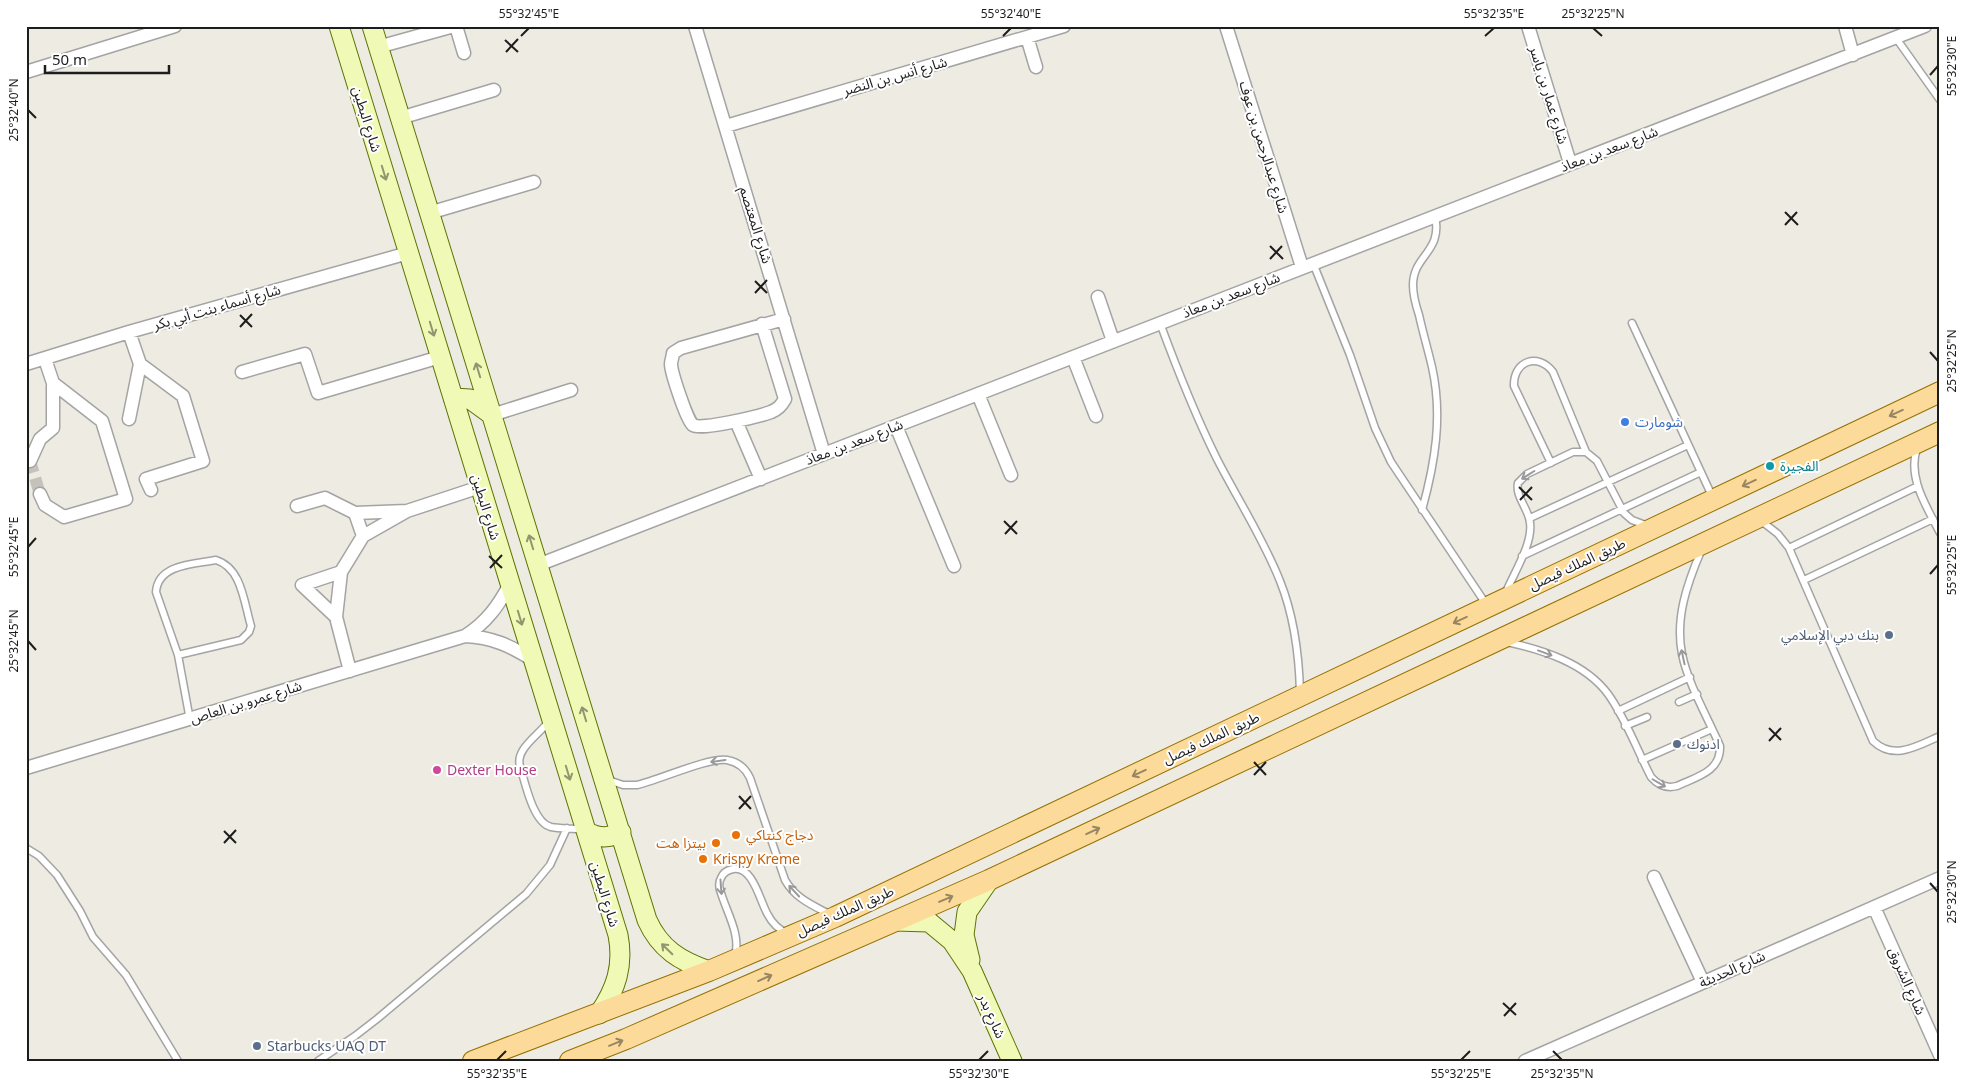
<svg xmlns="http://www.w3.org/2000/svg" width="1966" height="1087" font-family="'Noto Sans','Noto Sans Arabic',sans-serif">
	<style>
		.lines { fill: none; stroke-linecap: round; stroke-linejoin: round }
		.street-tunnel { stroke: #c4c2bb; stroke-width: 12; stroke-dasharray: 12 6; stroke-linecap: butt }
		.lane-casing { stroke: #a4a4a4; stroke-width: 9 }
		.street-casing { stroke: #a4a4a4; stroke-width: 15 }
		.secondary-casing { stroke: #5d7304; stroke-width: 21 }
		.primary-casing { stroke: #967100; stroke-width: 22 }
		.lane { stroke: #fff; stroke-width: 6 }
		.street { stroke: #fff; stroke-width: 12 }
		.secondary { stroke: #f0f9b5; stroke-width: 19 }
		.primary { stroke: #fcda9a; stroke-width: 20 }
		.oneway { stroke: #919671 }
		.oneway2 { stroke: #988562 }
		.oneway3 { stroke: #999 }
		.ticks { fill: none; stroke: #1d1d1d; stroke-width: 2 }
		.shop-dot { fill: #3f7fe0; stroke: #fff; stroke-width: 2 }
		.culture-dot { fill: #0f9aa8; stroke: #fff; stroke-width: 2 }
		.service-dot { fill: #5c6f8a; stroke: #fff; stroke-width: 2 }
		.hotel-dot { fill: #d1479c; stroke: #fff; stroke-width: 2 }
		.food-dot { fill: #e8710a; stroke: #fff; stroke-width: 2 }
		.labels { text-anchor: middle; stroke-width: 4; stroke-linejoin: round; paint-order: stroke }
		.street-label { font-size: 14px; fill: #1d1d1d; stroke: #fff }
		.shop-label { font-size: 14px; fill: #366cbe; stroke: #fff; text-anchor: start }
		.culture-label { font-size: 14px; fill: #0d838f; stroke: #fff; text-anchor: start }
		.service-label { font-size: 14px; fill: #4e5e75; stroke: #fff; text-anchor: start }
		.hotel-label { font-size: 14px; fill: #b23c85; stroke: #fff; text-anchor: start }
		.food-label { font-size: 14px; fill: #c56008; stroke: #fff; text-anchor: start }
		.neatline { fill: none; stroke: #1d1d1d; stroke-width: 2 }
		.ticks-label { font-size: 12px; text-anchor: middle; fill: #1d1d1d }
	</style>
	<rect width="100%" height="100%" fill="#eeebe2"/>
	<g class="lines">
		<path class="street-tunnel" d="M 30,461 L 40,494"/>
		<g class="lane-casing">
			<path id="lane" d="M 1896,38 L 1940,100
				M 1313,263 L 1350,355 L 1375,428 L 1391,462 L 1486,604
				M 1160,323 C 1177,369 1195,415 1217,459 C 1238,500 1263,538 1280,581 C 1294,616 1299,655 1300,692
				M 1632,323 L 1712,496
				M 1917,448 C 1907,478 1927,507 1940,533
				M 1551,463 L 1514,386 C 1513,361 1538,352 1553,372 L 1586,452
				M 1422,510 C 1435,463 1443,416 1432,367 C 1428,350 1423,333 1419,315 C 1416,306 1413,295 1413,285 C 1413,255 1443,252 1435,216
				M 1530,518 L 1688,445
				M 1760,520 L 1778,534 L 1789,548 L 1873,741 C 1894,761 1917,746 1940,736
				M 1789,548 L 1918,486
				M 1522,556 L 1701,472
				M 1804,580 L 1933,519
				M 1506,592 C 1514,573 1533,543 1530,523 C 1529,509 1515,497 1518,483 L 1527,474 L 1573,452 L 1586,452 L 1597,461 L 1624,513 L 1632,520 L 1648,526
				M 1507,642 C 1543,650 1585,663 1608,694 C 1626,719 1637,750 1651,777 C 1658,785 1666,789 1677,786 C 1696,777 1721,772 1720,746 C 1708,718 1688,684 1682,654 C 1675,618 1687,584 1701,551
				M 178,655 L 241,640 L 249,632 L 251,626 C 244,603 242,568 216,560 C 194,564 158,564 156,592 L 178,655 L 190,720
				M 1679,702 L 1697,694
				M 1618,711 L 1690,677
				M 549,721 C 539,735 515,749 520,766 C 525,782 533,823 551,827 C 562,829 573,828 583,830
				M 1625,726 L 1647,717
				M 1642,760 L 1712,729
				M 608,780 L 623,785 L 637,785 C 659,780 709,757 727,760 C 738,762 746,769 750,778 L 785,880 C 795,898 812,905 829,914
				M 26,848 L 39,856 L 57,875 L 80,911 L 93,937 L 126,975 L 178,1061
				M 735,956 C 741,935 727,913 721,893 C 719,888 718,883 721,878 C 723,873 728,870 733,869 C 753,865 760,902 768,915 C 772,923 780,930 788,934
				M 318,1061 L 355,1036 L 377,1019 L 526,894 L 550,865 L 567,828"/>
		</g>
		<g class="street-casing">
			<path id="street" d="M 456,26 L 464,53
				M 695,26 L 824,454
				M 1226,26 L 1302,267
				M 1528,26 L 1570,163
				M 1845,26 L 1853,55
				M 1027,37 L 1036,67
				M 378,47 L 454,26
				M 26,72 L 175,26
				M 400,118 L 494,90
				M 726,126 L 1064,26
				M 429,213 L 534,182
				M 1098,297 L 1113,341
				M 762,324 L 785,399 C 781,406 778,409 771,412 C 760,416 699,431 693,425 C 687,421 671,372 671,364 C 671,361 673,356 673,353 L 681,348 L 784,319
				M 129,332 L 140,364 L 183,396 L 203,461 L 146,479 L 151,490
				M 1073,357 L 1096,416
				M 26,364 L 129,332 L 408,253
				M 242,372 L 305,354 L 318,393 L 440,357
				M 978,394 L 1011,475
				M 492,415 L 571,390
				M 129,419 L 140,364
				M 736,421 L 761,479
				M 896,426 L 954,566
				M 30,461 L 40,439 L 53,428 L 53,383 L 45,359
				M 40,494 L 45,505 L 64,517 L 126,499 L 102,421 L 53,383
				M 297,506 L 325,498 L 355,513 L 407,511 L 363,536
				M 407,511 L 480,487
				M 538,565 L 1925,26
				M 341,572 L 302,585 L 336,617 L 341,572 L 363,536 L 355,513
				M 336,617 L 350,671
				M 465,636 C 492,637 511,646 533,660
				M 26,768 L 465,636 C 487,622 498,606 510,584
				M 1654,877 L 1703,982
				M 1874,907 L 1940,1055
				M 1525,1061 L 1940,878"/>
		</g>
		<g class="secondary-casing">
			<path id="secondary" d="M 339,26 L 618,935 C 624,966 616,989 599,1014
				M 372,26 L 647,920 C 660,949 680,961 709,971
				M 453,398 L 470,399 L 492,415
				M 586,831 C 597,838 609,839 621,832
				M 895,921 L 929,922 L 952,941 L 972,971 L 1012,1061
				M 970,960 L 964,935 L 967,912 L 989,880"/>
		</g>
		<g class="primary-casing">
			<path id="primary" d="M 473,1061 L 709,971 L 835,917 L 1940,392
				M 570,1061 L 626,1039 L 989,880 L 1940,432"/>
		</g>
		<use href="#lane" class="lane"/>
		<use href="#street" class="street"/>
		<use href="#secondary" class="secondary"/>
		<use href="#primary" class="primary"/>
	</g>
	<defs><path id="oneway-shaft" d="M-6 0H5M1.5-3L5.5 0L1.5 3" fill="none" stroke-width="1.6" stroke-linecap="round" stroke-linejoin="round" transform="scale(1.25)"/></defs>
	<g class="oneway">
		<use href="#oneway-shaft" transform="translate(384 173) rotate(73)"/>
		<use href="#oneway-shaft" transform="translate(432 329) rotate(73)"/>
		<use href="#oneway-shaft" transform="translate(478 370) rotate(-107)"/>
		<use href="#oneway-shaft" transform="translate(531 542) rotate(-107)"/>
		<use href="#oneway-shaft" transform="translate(520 618) rotate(73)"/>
		<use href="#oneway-shaft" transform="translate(584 714) rotate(-107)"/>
		<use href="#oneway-shaft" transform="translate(568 773) rotate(73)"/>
		<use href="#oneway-shaft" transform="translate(667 949) rotate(-136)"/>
	</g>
	<g class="oneway2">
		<use href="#oneway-shaft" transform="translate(1896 413) rotate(155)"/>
		<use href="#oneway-shaft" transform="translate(1749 483) rotate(155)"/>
		<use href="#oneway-shaft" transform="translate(1460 620) rotate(155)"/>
		<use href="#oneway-shaft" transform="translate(1139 773) rotate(155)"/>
		<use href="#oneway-shaft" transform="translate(1093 831) rotate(-25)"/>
		<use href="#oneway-shaft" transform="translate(946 899) rotate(-23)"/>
		<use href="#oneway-shaft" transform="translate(765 978) rotate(-24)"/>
		<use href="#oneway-shaft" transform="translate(616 1043) rotate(-22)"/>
	</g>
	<g class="oneway3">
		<use href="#oneway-shaft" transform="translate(1528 475) rotate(148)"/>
		<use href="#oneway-shaft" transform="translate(1545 653) rotate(20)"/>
		<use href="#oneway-shaft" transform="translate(1683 657) rotate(-102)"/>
		<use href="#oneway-shaft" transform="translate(718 761) rotate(172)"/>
		<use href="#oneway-shaft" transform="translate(1659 783) rotate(30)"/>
		<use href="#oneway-shaft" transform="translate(721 887) rotate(86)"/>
		<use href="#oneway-shaft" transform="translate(794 891) rotate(-133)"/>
	</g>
	<path class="ticks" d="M 1593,28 L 1602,36M 521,36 L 529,28M 1003,36 L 1011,28M 1485,36 L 1494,28M 505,40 L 518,52M 506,52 L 518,39M 1930,75 L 1938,66M 28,110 L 36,118M 1785,212 L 1798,225M 1785,225 L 1797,212M 1270,246 L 1283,259M 1270,259 L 1282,246M 755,281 L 767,293M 755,293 L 767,280M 240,315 L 252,327M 240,327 L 252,314M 1930,352 L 1938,361M 1519,487 L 1532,500M 1520,500 L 1532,487M 1004,521 L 1017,534M 1005,534 L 1017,521M 28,547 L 36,538M 489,556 L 502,568M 490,568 L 502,555M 1930,574 L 1938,565M 28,641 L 36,650M 1769,728 L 1781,740M 1769,741 L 1781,728M 1254,762 L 1266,775M 1254,775 L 1266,762M 739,796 L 751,809M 739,809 L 751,796M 224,831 L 236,843M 224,843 L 236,830M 1930,883 L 1938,892M 1503,1003 L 1516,1015M 1504,1016 L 1516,1003M 1553,1051 L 1562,1060M 497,1060 L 506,1051M 979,1060 L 988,1051M 1461,1060 L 1470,1051"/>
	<circle class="shop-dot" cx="1625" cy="422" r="5"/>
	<circle class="culture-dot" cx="1770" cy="466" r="5"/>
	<g class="service-dot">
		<circle cx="1889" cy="635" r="5"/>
		<circle cx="1677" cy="744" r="5"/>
		<circle cx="257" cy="1046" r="5"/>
	</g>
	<circle class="hotel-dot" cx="437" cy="770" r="5"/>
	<g class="food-dot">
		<circle cx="736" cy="835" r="5"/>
		<circle cx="716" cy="843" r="5"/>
		<circle cx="703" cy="859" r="5"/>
	</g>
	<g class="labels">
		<g class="street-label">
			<text transform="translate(895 76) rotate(-16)" y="5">شارع أنس بن النضر</text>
			<text transform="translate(1549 95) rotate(73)" y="5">شارع عمار بن ياسر</text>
			<text transform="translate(367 119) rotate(73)" y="5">شارع البطين</text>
			<text transform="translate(1264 147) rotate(73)" y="5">شارع عبدالرحمن بن عوف</text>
			<text transform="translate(1609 149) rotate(-21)" y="5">شارع سعد بن معاذ</text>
			<text transform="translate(756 225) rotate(73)" y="5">شارع المعتصم</text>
			<text transform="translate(1231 295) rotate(-21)" y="5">شارع سعد بن معاذ</text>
			<text transform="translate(217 307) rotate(-16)" y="5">شارع أسماء بنت أبي بكر</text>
			<text transform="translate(854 442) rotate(-21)" y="5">شارع سعد بن معاذ</text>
			<text transform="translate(486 507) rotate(73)" y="5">شارع البطين</text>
			<text transform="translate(1577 564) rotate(-25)" y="5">طريق الملك فيصل</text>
			<text transform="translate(246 702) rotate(-17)" y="5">شارع عمرو بن العاص</text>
			<text transform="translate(1211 738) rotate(-25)" y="5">طريق الملك فيصل</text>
			<text transform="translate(605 894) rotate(73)" y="5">شارع البطين</text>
			<text transform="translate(845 911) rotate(-24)" y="5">طريق الملك فيصل</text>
			<text transform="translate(1732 969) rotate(-24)" y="5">شارع الحديثة</text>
			<text transform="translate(1907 981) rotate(66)" y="5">شارع الشروق</text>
			<text transform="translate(992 1016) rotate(66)" y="5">شارع بدر</text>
		</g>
		<g class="shop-label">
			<text x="1635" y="427">شومارت</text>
		</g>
		<g class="culture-label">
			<text x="1780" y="471">الفجيرة</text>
		</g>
		<g class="service-label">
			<text x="1879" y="640" text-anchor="end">بنك دبي الإسلامي</text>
			<text x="1687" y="749">ادنوك</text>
			<text x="267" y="1051">Starbucks UAQ DT</text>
		</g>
		<g class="hotel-label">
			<text x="447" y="775">Dexter House</text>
		</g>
		<g class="food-label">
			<text x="746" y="840">دجاج كنتاكي</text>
			<text x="706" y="848" text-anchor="end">بيتزا هت</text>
			<text x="713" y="864">Krispy Kreme</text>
		</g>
	</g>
	<rect width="1966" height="1087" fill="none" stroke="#ffffff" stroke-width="55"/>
	<path d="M45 65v8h124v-8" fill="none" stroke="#1d1d1d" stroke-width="2.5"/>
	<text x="52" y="65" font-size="15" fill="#1d1d1d" stroke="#ffffff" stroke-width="4" paint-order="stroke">50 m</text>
	<rect x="28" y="28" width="1910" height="1032" class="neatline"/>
	<g class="ticks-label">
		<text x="529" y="18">55°32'45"E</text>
		<text x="1011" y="18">55°32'40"E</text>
		<text x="1494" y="18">55°32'35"E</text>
		<text x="1593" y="18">25°32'25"N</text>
		<text transform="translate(1952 66) rotate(-90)" y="4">55°32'30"E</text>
		<text transform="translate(14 110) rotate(-90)" y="4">25°32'40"N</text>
		<text transform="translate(1952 361) rotate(-90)" y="4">25°32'25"N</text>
		<text transform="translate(14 547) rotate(-90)" y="4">55°32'45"E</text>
		<text transform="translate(1952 565) rotate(-90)" y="4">55°32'25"E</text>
		<text transform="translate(14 641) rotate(-90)" y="4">25°32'45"N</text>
		<text transform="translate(1952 892) rotate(-90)" y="4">25°32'30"N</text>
		<text x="497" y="1078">55°32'35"E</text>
		<text x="979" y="1078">55°32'30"E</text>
		<text x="1461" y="1078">55°32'25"E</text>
		<text x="1562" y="1078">25°32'35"N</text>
	</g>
</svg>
